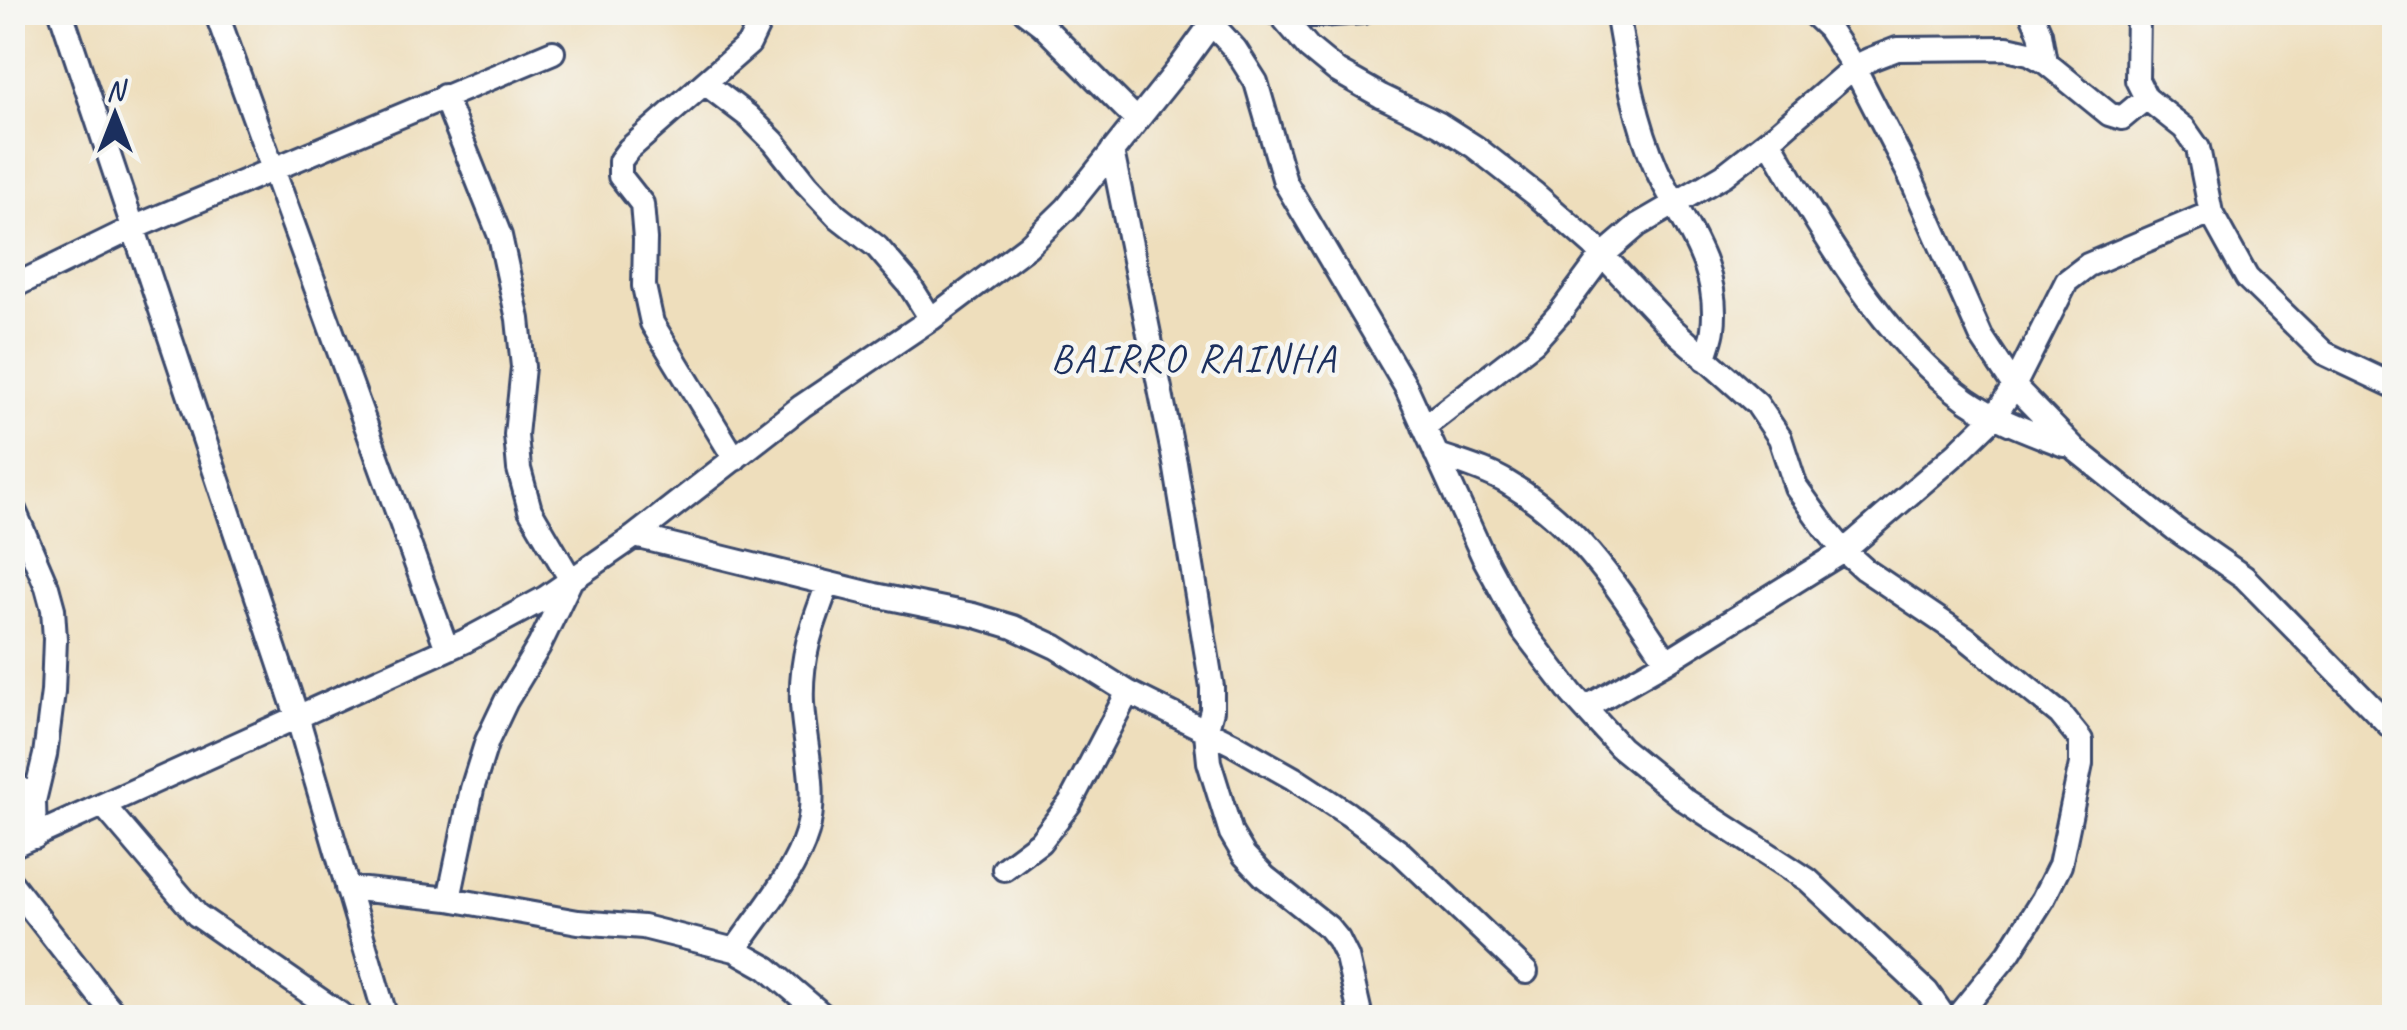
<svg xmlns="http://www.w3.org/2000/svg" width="2407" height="1030" font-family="Caveat,sans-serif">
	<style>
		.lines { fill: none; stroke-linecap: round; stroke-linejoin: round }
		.minor-casing { stroke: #3b496c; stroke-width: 28 }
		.minor { stroke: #fff; stroke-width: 22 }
		.labels { text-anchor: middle; stroke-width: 9; stroke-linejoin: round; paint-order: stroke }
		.quarter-label { font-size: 40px; letter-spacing: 2.5px; fill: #1b2f5e; stroke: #f6f6f2 }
	</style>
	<rect width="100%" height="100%" fill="#f6f6f2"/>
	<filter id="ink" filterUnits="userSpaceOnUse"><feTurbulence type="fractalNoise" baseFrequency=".01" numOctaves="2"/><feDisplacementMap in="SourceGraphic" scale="20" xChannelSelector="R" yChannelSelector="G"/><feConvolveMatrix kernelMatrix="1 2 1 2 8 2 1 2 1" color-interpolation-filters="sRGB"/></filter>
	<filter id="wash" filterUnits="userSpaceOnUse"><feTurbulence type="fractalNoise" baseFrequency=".0048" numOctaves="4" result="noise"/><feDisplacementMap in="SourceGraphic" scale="40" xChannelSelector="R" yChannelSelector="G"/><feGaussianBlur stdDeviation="2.25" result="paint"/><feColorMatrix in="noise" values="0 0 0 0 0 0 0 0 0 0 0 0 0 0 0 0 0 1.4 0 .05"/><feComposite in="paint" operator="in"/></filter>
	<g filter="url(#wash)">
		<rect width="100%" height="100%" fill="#eedebc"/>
	</g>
	<g filter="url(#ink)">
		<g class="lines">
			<g class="minor-casing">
				<path id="minor" d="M 61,12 L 297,716 L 386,1018
					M 216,12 L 447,649
					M 1025,12 L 1042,25 L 1137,120
					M 1273,12 L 1319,15 L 1363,12
					M 1617,12 C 1626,65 1635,121 1657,170 C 1682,223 1721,266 1713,329 C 1712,339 1707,349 1705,359
					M 1811,12 L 1828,28 L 1854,67 L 1910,176 L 1981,336 L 2014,386 L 2076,450 L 2175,529 L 2244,577 L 2394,730
					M 2031,12 L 2040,33 L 2045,62
					M 2138,12 L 2137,80 L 2146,98 L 2184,128 L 2198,148 L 2211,213 L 2247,278 L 2324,353 L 2394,386
					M 1279,13 L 1309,48 L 1337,71 L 1381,96 L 1439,124 L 1475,147 L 1535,194 L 1593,245 L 1670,327 L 1757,404 L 1780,438 L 1796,487 L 1826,529 L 1844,551 L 1864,569 L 1965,637 L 2060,714 L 2081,740 L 2081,764 L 2060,865 L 2043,899 L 2009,953 L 1956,1018
					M 1212,24 L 1235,49 L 1256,82 L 1285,182 L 1406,387 L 1483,556 L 1523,630 L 1572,694 L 1620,747 L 1685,800 L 1808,880 L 1927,992 L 1945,1018
					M 706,84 L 748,116 L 774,142 L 807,184 L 837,216 L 877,247 L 909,284 L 931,319
					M 444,96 L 500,236 L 518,319 L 523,367 L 516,435 L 519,469 L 530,510 L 571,580 L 539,646 L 506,701 L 487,741 L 472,789 L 449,899
					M 1769,140 C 1819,228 1883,340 1967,400 C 1996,420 2031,432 2064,445
					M 1112,151 L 1175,463 L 1212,687 L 1212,710 L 1206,732 L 1209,762 L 1231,833 L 1244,855 L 1265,877 L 1328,927 L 1338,939 L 1347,957 L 1361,1018
					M 12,287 L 133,228 L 553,52
					M 1424,427 L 1534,342 L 1559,314 L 1602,256 L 1638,225 L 1724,175 L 1779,132 L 1854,67 L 1871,59 L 1897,49 L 2007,48 L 2029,53 L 2045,62 L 2109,114 L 2122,118 L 2146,98
					M 1436,454 C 1460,463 1487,470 1508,483 C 1581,526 1621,593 1667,661
					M 735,459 L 652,323 L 644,286 L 645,239 L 642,204 L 620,176 L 620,161 L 629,149 L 749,44 L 761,19 L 761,12
					M 12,505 L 47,587 L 53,609 L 55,639 L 53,692 L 45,755 L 34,801 L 35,837
					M 635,536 L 875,595 L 973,615 L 1013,627 L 1056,647 L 1128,692 L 1233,744 L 1293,778 L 1348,814 L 1401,853 L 1526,972
					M 1585,708 L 1667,661 L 1844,551 L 1958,452 L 1995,416 L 2014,386 L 2067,281 L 2088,265 L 2211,213
					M 12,781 L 34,801
					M 104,806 L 197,915 L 346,1018
					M 12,846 L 465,641 L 545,598 L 635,536 L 802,406 L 931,319 L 1028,246 L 1067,208 L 1180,67 L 1220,12
					M 1004,869 L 1040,842 L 1070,803 L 1128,692
					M 12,884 L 101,998 L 118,1018
					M 347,888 L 449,899 L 578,922 L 643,927 L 735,950 L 767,968 L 826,1018
					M 735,950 C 760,913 794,875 807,832 C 819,790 804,745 802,703 C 800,657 812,626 828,584"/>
			</g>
			<use href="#minor" class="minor"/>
		</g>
	</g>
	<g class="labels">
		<g class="quarter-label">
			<text x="1194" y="371">BAIRRO RAINHA</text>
		</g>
	</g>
	<rect width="2407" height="1030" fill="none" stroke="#f6f6f2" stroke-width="50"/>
	<g transform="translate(115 115)" stroke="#f6f6f2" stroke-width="8" paint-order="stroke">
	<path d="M0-8L18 38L0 25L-18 38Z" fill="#1b2f5e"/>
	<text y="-15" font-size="28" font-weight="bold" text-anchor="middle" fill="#1b2f5e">N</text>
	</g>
</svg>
